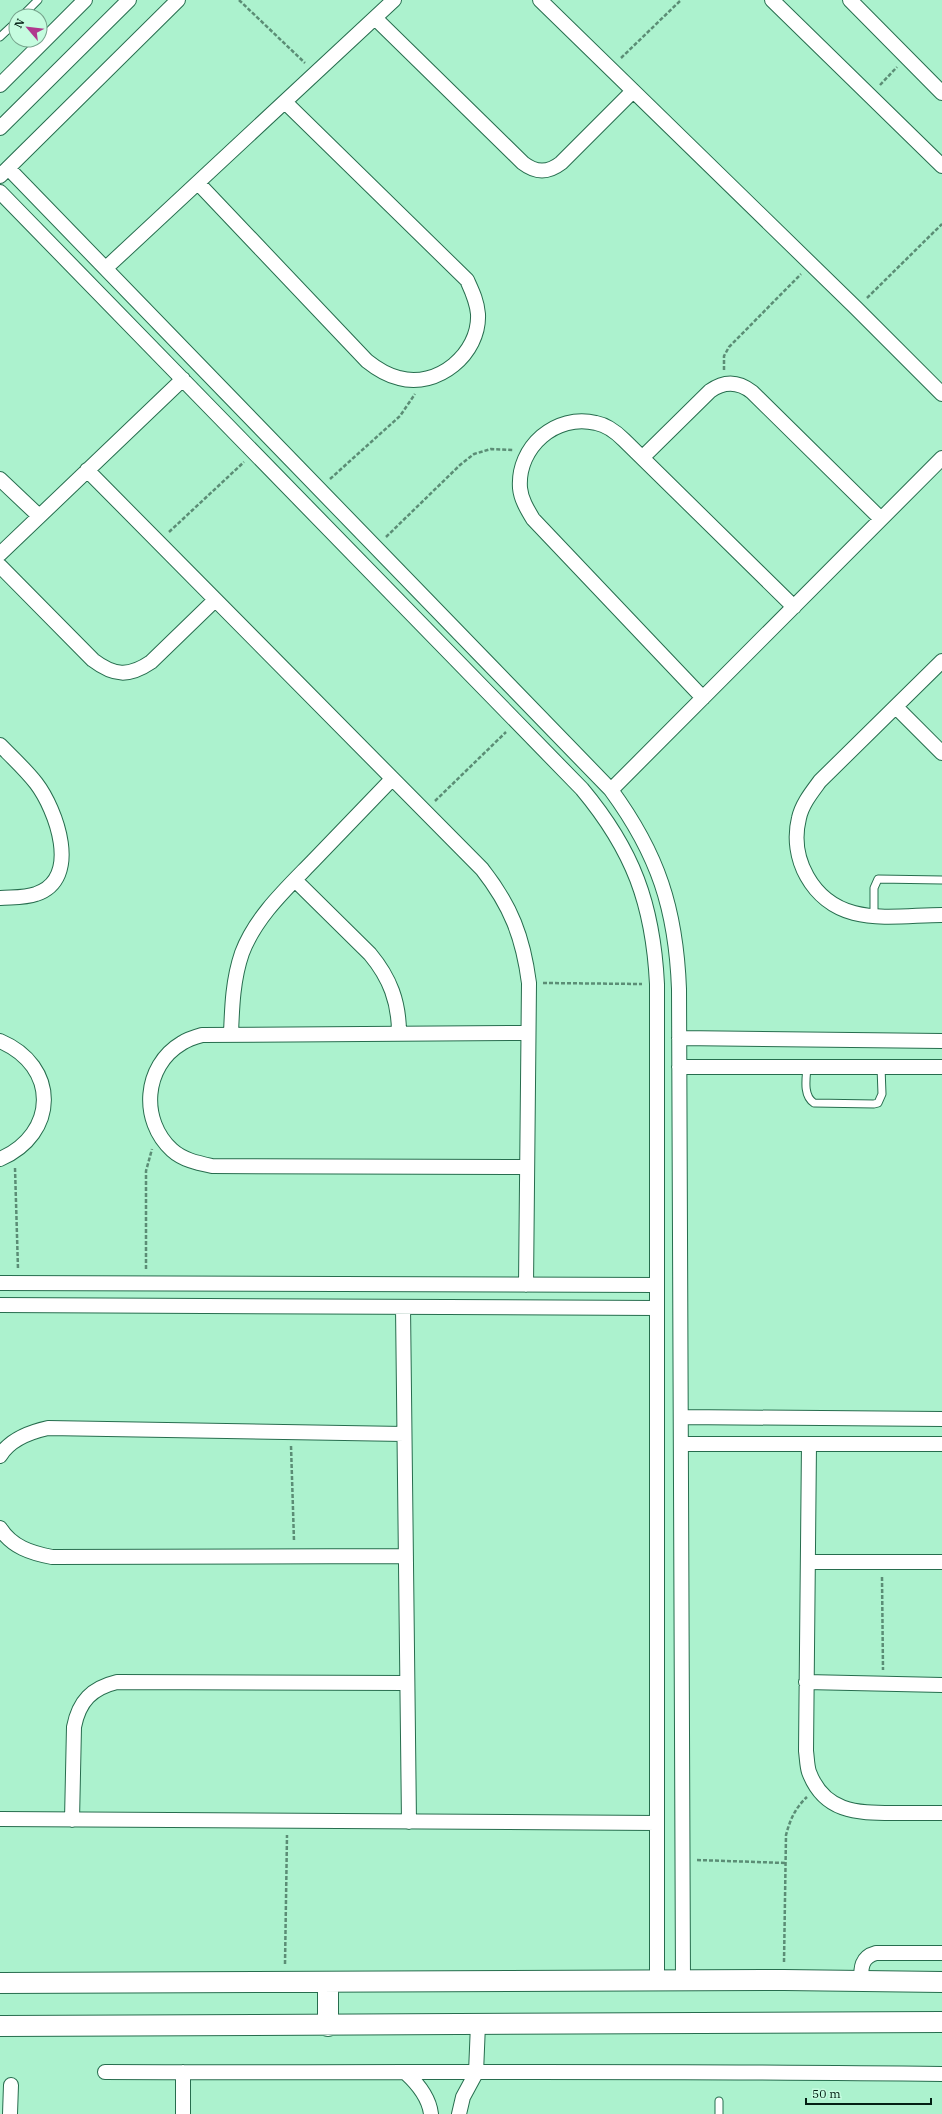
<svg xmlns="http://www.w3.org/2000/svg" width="942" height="2114" font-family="'IBM Plex Serif',serif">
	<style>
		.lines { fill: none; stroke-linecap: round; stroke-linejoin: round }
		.lane-casing { stroke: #276d4e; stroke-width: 9 }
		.street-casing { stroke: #276d4e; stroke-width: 16 }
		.secondary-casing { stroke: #276d4e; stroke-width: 22 }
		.path { stroke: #5b8d75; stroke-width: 2.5; stroke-dasharray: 4 2; stroke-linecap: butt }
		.lane { stroke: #fff; stroke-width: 7 }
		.street { stroke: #fff; stroke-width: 14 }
		.secondary { stroke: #fff; stroke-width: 20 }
	</style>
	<rect width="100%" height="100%" fill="#acf2ce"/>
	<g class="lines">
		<g class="lane-casing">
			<path id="lane" d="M 22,16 L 38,0
				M 0,37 L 16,22
				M 874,916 L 874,888 L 878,879 L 942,880
				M 807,1067 C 806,1079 803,1096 814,1103 L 874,1104 L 878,1103 L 882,1094 L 881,1067
				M 719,2114 L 719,2101"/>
		</g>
		<g class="street-casing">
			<path id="street" d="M 540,0 L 856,308 L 942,394
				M 772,0 L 942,166
				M 850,0 L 942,93
				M 375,18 L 523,163 C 536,173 548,173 561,163 L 633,91
				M 0,85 L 85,0
				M 0,128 L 129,0
				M 8,168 L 611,790 C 658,854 676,909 679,989 L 683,1981
				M 0,176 L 178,0
				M 198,183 L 367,361 C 377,369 386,375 399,378 C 437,389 480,354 478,314 C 477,301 472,291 467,280 L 285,102
				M 0,192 L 582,789 C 633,850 653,904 657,984 L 657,1981
				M 106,268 L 394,0
				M 643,457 L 710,391 C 724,381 738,381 752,392 L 881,519
				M 87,470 L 482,869 C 511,906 523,937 529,983 L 526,1285
				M 0,479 L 39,516
				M 0,554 L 183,379
				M 0,566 L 93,660 C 114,676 129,677 151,662 L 215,600
				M 942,661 L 820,781 C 812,792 802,804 799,818 C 789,858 812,902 854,913 C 881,920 914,915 942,915
				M 703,698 L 533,519 C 527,509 521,499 520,488 C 517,447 556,413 596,423 C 607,425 616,432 624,440 L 794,607
				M 896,707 L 942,753
				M 0,745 C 12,757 25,769 36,783 C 56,809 82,879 36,894 C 25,898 12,897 0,898
				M 611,790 L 942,458
				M 295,880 L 370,954 C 390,978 399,1002 399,1033
				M 231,1034 C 232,1006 233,979 242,953 C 256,916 287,888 314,860 C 340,833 366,806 392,779
				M 679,1038 L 942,1041
				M 0,1041 C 59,1066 58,1134 0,1159
				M 679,1067 L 942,1067
				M 527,1167 L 212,1166 C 198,1163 183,1160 172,1150 C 140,1121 143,1066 182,1043 C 188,1039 195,1037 202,1035 L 528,1033
				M 0,1283 L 657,1285
				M 0,1305 L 657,1308
				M 403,1307 L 409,1822
				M 681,1417 L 942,1419
				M 681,1444 L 942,1444
				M 809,1444 L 806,1751 C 807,1758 807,1766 809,1772 C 824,1812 856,1813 893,1813 C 909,1813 926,1813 942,1813
				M 0,1456 C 10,1439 30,1432 48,1428 L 404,1434
				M 0,1528 C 12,1547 31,1553 52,1557 L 406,1556
				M 808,1562 L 942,1562
				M 806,1682 L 942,1685
				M 0,1819 L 657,1823
				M 72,1820 L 74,1727 C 79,1701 92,1688 117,1682 L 407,1683
				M 861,1981 C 861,1968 861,1957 876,1953 L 942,1953
				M 105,2072 C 384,2073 663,2070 942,2074
				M 406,2073 C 418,2084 429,2097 431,2114
				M 10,2114 L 11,2085
				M 183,2114 L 183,2072
				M 459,2114 L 463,2097 L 476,2073 L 478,2024"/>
		</g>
		<g class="secondary-casing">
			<path id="secondary" d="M 0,1983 L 784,1980 L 942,1982
				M 0,2026 L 942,2022
				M 328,2026 L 328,1982"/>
		</g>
		<path class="path" d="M 239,0 L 305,63
			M 621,58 L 681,0
			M 880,85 L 897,67
			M 867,298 L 942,224
			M 724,370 L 724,356 L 729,347 L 801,274
			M 330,479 L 400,416 L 415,394
			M 169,532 L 244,462
			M 386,537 L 460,465 L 474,454 L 491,449 L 513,450
			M 435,801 L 506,732
			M 543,983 L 642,984
			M 15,1168 L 18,1269
			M 146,1269 L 146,1171 L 152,1149
			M 291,1446 L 294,1541
			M 882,1577 L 883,1670
			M 697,1860 L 786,1863
			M 784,1962 L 786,1835 C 790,1820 795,1808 807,1797
			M 285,1964 L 287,1835"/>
		<use href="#lane" class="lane"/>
		<use href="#street" class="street"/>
		<use href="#secondary" class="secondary"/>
	</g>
	<g transform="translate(28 28) rotate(298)"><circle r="19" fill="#c5fcdf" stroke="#77a48d"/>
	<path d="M0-3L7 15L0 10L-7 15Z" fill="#b0388d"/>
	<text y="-6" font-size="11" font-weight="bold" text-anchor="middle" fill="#031f13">N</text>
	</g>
	<path d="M806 2098v6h125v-6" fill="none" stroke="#031f13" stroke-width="2"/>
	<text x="812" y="2098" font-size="12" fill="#031f13" stroke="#c5fcdf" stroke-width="3" paint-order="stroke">50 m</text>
</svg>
